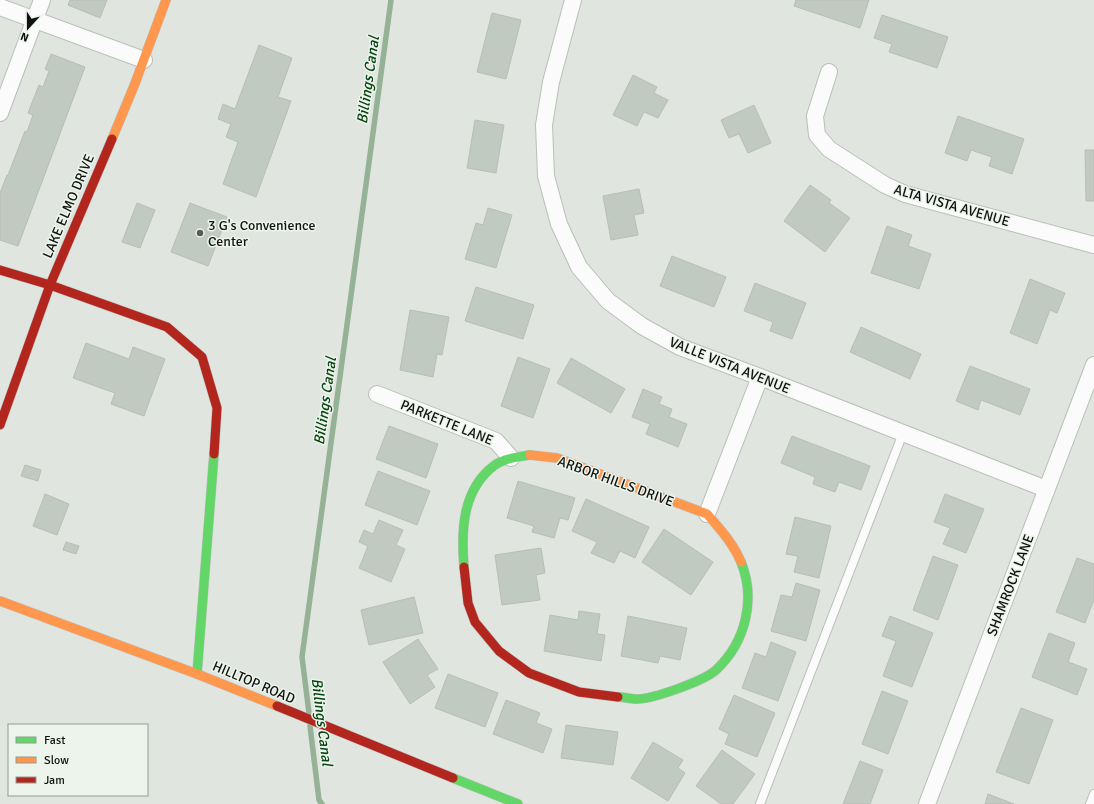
<svg xmlns="http://www.w3.org/2000/svg" width="1094" height="804" font-family="Signika,sans-serif">
	<style>
		.lines { fill: none; stroke-linecap: round; stroke-linejoin: round }
		.stream { stroke: #95b296; stroke-width: 5.5 }
		.building { fill: #c0cac0; stroke: #b9bdb9 }
		.lane-casing { stroke: #bbbebb; stroke-width: 10 }
		.street-casing { stroke: #bbbebb; stroke-width: 18 }
		.fast-casing { stroke: #bbbebb; stroke-width: 10 }
		.slow-casing { stroke: #bbbebb; stroke-width: 10 }
		.jam-casing { stroke: #bbbebb; stroke-width: 10 }
		.lane { stroke: #fafbfa; stroke-width: 8 }
		.street { stroke: #fafbfa; stroke-width: 16 }
		.fast { stroke: #63d668; stroke-width: 9 }
		.slow { stroke: #ff974d; stroke-width: 9 }
		.jam { stroke: #b3261e; stroke-width: 9 }
		.poi-dot { fill: #595c59; stroke: #ecf4ec; stroke-width: 1.5 }
		.labels { text-anchor: middle; stroke-width: 3; stroke-linejoin: round; paint-order: stroke }
		.street-label { font-size: 14px; fill: #101310; stroke: #ecf4ec }
		.poi-label { font-size: 14px; fill: #101310; stroke: #ecf4ec; text-anchor: start }
		.water-label { font-size: 15px; font-style: italic; fill: #084512; stroke: #ecf4ec }
	</style>
	<rect width="100%" height="100%" fill="#e0e5e0"/>
	<g class="lines">
		<path class="stream" d="M 309,713 L 302,657 L 391,0
			M 310,726 L 319,800 L 322,804"/>
	</g>
	<path class="building" d="M 70,0 L 107,0 L 100,18 L 68,5 Z
		M 796,0 L 869,0 L 860,28 L 794,6 Z
		M 492,13 L 521,20 L 506,79 L 477,72 Z
		M 882,15 L 948,37 L 937,68 L 889,52 L 892,44 L 874,38 Z
		M 259,45 L 292,58 L 278,97 L 291,101 L 256,197 L 223,184 L 238,142 L 226,137 L 231,124 L 218,119 L 223,104 L 235,109 Z
		M 51,54 L 85,67 L 18,246 L 0,240 L 0,193 L 7,175 L 8,175 L 25,131 L 27,132 L 33,115 L 28,113 L 39,85 L 43,87 L 49,71 L 45,69 Z
		M 633,75 L 657,87 L 654,93 L 668,100 L 658,118 L 644,112 L 637,126 L 613,115 Z
		M 754,105 L 771,143 L 748,153 L 739,134 L 729,138 L 721,120 Z
		M 958,116 L 1024,139 L 1012,174 L 989,166 L 992,157 L 971,150 L 967,161 L 945,153 Z
		M 475,120 L 504,125 L 496,173 L 467,168 Z
		M 1085,150 L 1094,150 L 1094,201 L 1086,201 Z
		M 810,185 L 831,200 L 829,203 L 850,218 L 825,252 L 784,221 Z
		M 639,189 L 644,213 L 634,215 L 638,235 L 611,240 L 603,196 Z
		M 137,203 L 155,210 L 140,248 L 122,242 Z
		M 190,203 L 227,217 L 208,266 L 171,252 Z
		M 488,208 L 512,215 L 496,268 L 465,259 L 476,223 L 483,225 Z
		M 887,226 L 912,235 L 908,246 L 931,254 L 919,289 L 871,273 Z
		M 672,256 L 726,277 L 714,307 L 660,286 Z
		M 1030,279 L 1065,293 L 1057,313 L 1050,310 L 1037,344 L 1010,333 Z
		M 755,283 L 806,303 L 792,339 L 770,331 L 773,322 L 744,311 Z
		M 476,287 L 534,305 L 523,339 L 465,321 Z
		M 410,310 L 449,317 L 442,355 L 437,354 L 433,377 L 400,370 Z
		M 861,327 L 921,354 L 910,379 L 850,352 Z
		M 86,343 L 129,359 L 133,347 L 165,359 L 144,416 L 111,404 L 115,393 L 73,378 Z
		M 518,357 L 550,369 L 533,418 L 501,406 Z
		M 571,358 L 625,389 L 611,413 L 557,383 Z
		M 970,366 L 1030,389 L 1020,415 L 981,400 L 978,410 L 956,401 Z
		M 643,389 L 662,397 L 659,404 L 672,409 L 669,417 L 687,424 L 678,447 L 646,434 L 650,424 L 632,417 Z
		M 389,426 L 438,444 L 426,478 L 376,459 Z
		M 792,436 L 870,466 L 861,490 L 839,482 L 835,492 L 813,484 L 815,477 L 781,463 Z
		M 25,465 L 41,470 L 38,481 L 21,476 Z
		M 378,471 L 430,491 L 417,525 L 365,505 Z
		M 518,481 L 575,498 L 568,520 L 560,518 L 554,538 L 532,532 L 534,526 L 507,518 Z
		M 45,494 L 69,504 L 57,535 L 33,526 Z
		M 945,494 L 984,509 L 966,553 L 943,544 L 950,528 L 934,522 Z
		M 586,499 L 649,527 L 635,558 L 620,551 L 614,563 L 591,553 L 597,542 L 572,531 Z
		M 795,517 L 831,526 L 819,578 L 794,572 L 798,556 L 786,554 Z
		M 379,520 L 403,530 L 396,545 L 405,549 L 391,582 L 359,568 L 368,546 L 359,542 L 364,530 L 373,534 Z
		M 664,529 L 713,562 L 691,595 L 642,562 Z
		M 66,542 L 79,546 L 76,554 L 63,550 Z
		M 541,548 L 545,573 L 536,575 L 540,600 L 502,605 L 495,555 Z
		M 933,556 L 958,565 L 938,620 L 913,610 Z
		M 1077,558 L 1094,564 L 1094,600 L 1085,623 L 1056,612 Z
		M 796,583 L 820,590 L 806,641 L 771,631 L 781,595 L 792,597 Z
		M 414,597 L 423,633 L 369,645 L 361,610 Z
		M 579,611 L 600,614 L 597,634 L 605,635 L 601,661 L 544,651 L 550,615 L 578,620 Z
		M 628,616 L 687,628 L 680,660 L 660,656 L 658,663 L 621,656 Z
		M 890,616 L 933,633 L 912,687 L 883,676 L 896,641 L 882,636 Z
		M 1049,633 L 1075,643 L 1068,662 L 1087,669 L 1077,695 L 1032,677 Z
		M 418,639 L 438,669 L 427,675 L 435,687 L 410,704 L 383,662 Z
		M 771,642 L 796,652 L 778,701 L 742,688 L 755,653 L 766,657 Z
		M 448,674 L 498,693 L 485,727 L 435,708 Z
		M 882,691 L 908,701 L 888,754 L 862,744 Z
		M 734,695 L 775,713 L 757,757 L 725,744 L 729,734 L 719,729 Z
		M 506,700 L 540,713 L 536,723 L 552,729 L 543,753 L 493,734 Z
		M 1021,708 L 1053,720 L 1029,784 L 996,772 Z
		M 566,725 L 618,732 L 613,765 L 561,758 Z
		M 653,742 L 683,760 L 678,768 L 685,773 L 668,801 L 631,778 Z
		M 722,750 L 755,774 L 733,804 L 721,804 L 696,786 Z
		M 860,761 L 883,770 L 870,804 L 843,804 Z
		M 988,794 L 1014,804 L 985,804 Z"/>
	<g class="lines">
		<g class="lane-casing">
			<path id="lane" d="M 760,804 L 903,433
				M 1090,804 L 1094,794"/>
		</g>
		<g class="street-casing">
			<path id="street" d="M 573,0 L 551,82 L 544,125 L 546,176 L 559,224 L 579,267 L 608,301 L 642,326 L 680,347 L 760,377 L 1046,489
				M 0,7 L 144,60
				M 829,72 L 815,116 L 817,135 L 829,149 L 885,185 L 905,194 L 1094,245
				M 0,113 L 42,0
				M 377,394 L 496,441 L 511,458
				M 707,514 L 760,377
				M 927,804 L 1094,365"/>
		</g>
		<g class="fast-casing">
			<path id="fast" d="M 464,567 C 461,531 462,489 495,465 C 505,458 518,457 530,455
				M 197,674 L 214,454
				M 618,697 C 624,697 631,699 637,699 C 653,699 704,681 716,670 C 746,642 756,599 741,562
				M 453,778 L 518,804"/>
		</g>
		<g class="slow-casing">
			<path id="slow" d="M 112,139 L 134,86 L 166,0
				M 530,455 L 557,458 L 707,514 C 720,529 733,543 741,562
				M 0,601 L 197,674 L 277,706"/>
		</g>
		<g class="jam-casing">
			<path id="jam" d="M 0,270 L 50,285 L 167,327 L 202,357 L 217,408 L 214,454
				M 0,425 L 50,285 L 112,139
				M 464,567 L 468,603 L 475,622 L 499,651 L 529,673 L 579,692 L 618,697
				M 277,706 L 453,778"/>
		</g>
		<use href="#lane" class="lane"/>
		<use href="#street" class="street"/>
		<use href="#fast" class="fast"/>
		<use href="#slow" class="slow"/>
		<use href="#jam" class="jam"/>
	</g>
	<circle class="poi-dot" cx="200" cy="233" r="4"/>
	<g class="labels">
		<g class="street-label">
			<text transform="translate(952 205) rotate(16)" y="5">ALTA VISTA AVENUE</text>
			<text transform="translate(68 206) rotate(-67)" y="5">LAKE ELMO DRIVE</text>
			<text transform="translate(730 365) rotate(22)" y="5">VALLE VISTA AVENUE</text>
			<text transform="translate(447 422) rotate(22)" y="5">PARKETTE LANE</text>
			<text transform="translate(616 481) rotate(20)" y="5">ARBOR HILLS DRIVE</text>
			<text transform="translate(1010 585) rotate(-69)" y="5">SHAMROCK LANE</text>
			<text transform="translate(254 682) rotate(23)" y="5">HILLTOP ROAD</text>
		</g>
		<g class="poi-label">
			<text x="208" y="230">3 G's Convenience<tspan x="208" dy="16">Center</tspan></text>
		</g>
		<g class="water-label">
			<text transform="translate(368 80) rotate(-82)" y="5">Billings Canal</text>
			<text transform="translate(325 401) rotate(-82)" y="5">Billings Canal</text>
			<text transform="translate(322 722) rotate(83)" y="5">Billings Canal</text>
		</g>
	</g>
	<rect x="8" y="724" width="140" height="72" fill="#ecf4ec" stroke="#949a94"/>
	<rect x="16" y="737" width="20" height="6" fill="#63d668" stroke="#949a94"/>
	<text x="44" y="744" font-size="12" fill="#101310">Fast</text>
	<rect x="16" y="757" width="20" height="6" fill="#ff974d" stroke="#949a94"/>
	<text x="44" y="764" font-size="12" fill="#101310">Slow</text>
	<rect x="16" y="777" width="20" height="6" fill="#b3261e" stroke="#949a94"/>
	<text x="44" y="784" font-size="12" fill="#101310">Jam</text>
	<g transform="translate(28 28) rotate(201)" stroke="#ecf4ec" stroke-width="3" paint-order="stroke">
	<path d="M0-3L7 15L0 10L-7 15Z" fill="#101310"/>
	<text y="-6" font-size="11" font-weight="bold" text-anchor="middle" fill="#101310">N</text>
	</g>
</svg>
